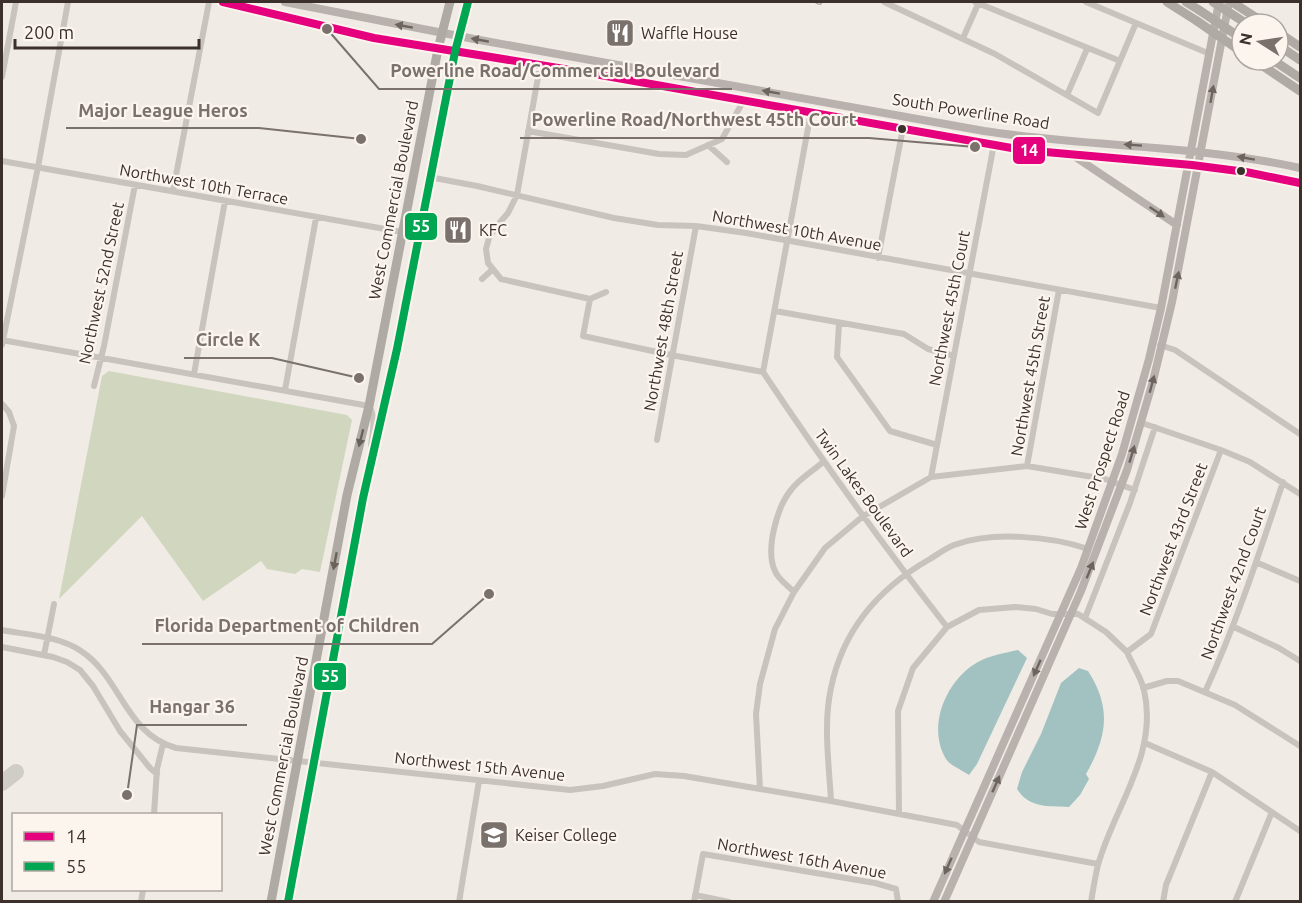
<svg xmlns="http://www.w3.org/2000/svg" width="1302" height="903" font-family="Ubuntu,sans-serif">
	<style>
		.green { fill: #d1d6bf }
		.water { fill: #a1c2c1 }
		.lines { fill: none; stroke-linecap: round; stroke-linejoin: round }
		.taxiway { stroke: #d0ccc6; stroke-width: 16 }
		.minor { stroke: #c9c3be; stroke-width: 6 }
		.major { stroke: #b8b1ad; stroke-width: 8 }
		.highway { stroke: #afaaa4; stroke-width: 9 }
		.rail-casing { stroke: #b1aca8; stroke-width: 4 }
		.rail { stroke: #fbf5ee; stroke-width: 1.5; stroke-dasharray: 4.5; stroke-linecap: butt }
		.highway-bridge { stroke: #afaaa4; stroke-width: 9 }
		.bus-1-casing { stroke: #fbf5ee; stroke-width: 12 }
		.bus-2-casing { stroke: #fbf5ee; stroke-width: 12 }
		.bus-1 { stroke: #e5007d; stroke-width: 8 }
		.bus-2 { stroke: #00a651; stroke-width: 8 }
		.oneway { fill: #6d645f }
		.oneway2 { fill: #69615b }
		.bus-dot { fill: #3b302b; stroke: #fbf5ee; stroke-width: 2 }
		.labels { text-anchor: middle; stroke-width: 4.5; stroke-linejoin: round; paint-order: stroke }
		.poi-label { font-size: 16px; fill: #3b302b; stroke: #fbf5ee; text-anchor: start }
		.street-label { font-size: 16px; fill: #3b302b; stroke: #fbf5ee }
		.leader { fill: none; stroke: #7a716c; stroke-width: 2 }
		.callout-dot { fill: #7a716c; stroke: #fbf5ee; stroke-width: 2 }
		.callout-label { font-size: 18px; text-anchor: middle; font-weight: bold; fill: #7a716c; stroke: #fbf5ee; stroke-width: 4.5; stroke-linejoin: round; paint-order: stroke }
		.line-badge { stroke: #fbf5ee; stroke-width: 2 }
		.badge-label { font-size: 16px; text-anchor: middle; font-weight: bold; fill: #fff }
	</style>
	<rect width="100%" height="100%" fill="#f0ebe5"/>
	<path class="green" d="M 109,371 L 347,415 L 352,420 L 320,572 L 302,569 L 295,574 L 267,569 L 261,561 L 203,601 L 142,516 L 59,599 L 102,376 Z"/>
	<path class="water" d="M 1018,650 L 1027,658 L 977,764 L 969,775 C 962,770 951,766 946,759 C 926,726 947,679 978,662 C 991,655 1005,653 1018,650 Z
		M 1079,668 L 1088,671 C 1112,708 1107,737 1086,774 L 1089,779 L 1080,795 L 1069,807 C 1048,806 1029,808 1017,789 L 1022,772 L 1041,734 L 1061,683 Z"/>
	<g class="lines">
		<path class="taxiway" d="M 2,783 L 16,772"/>
		<path class="minor" d="M 884,2 L 995,54 L 1098,113 L 1136,23
			M 975,2 L 1120,61
			M 1086,2 L 1210,54
			M 963,38 L 979,2
			M 540,66 L 517,195 L 508,213 L 495,228 L 489,238 L 486,249 L 488,263 L 501,279 L 590,299 L 606,292
			M 2,77 L 16,2
			M 1067,95 L 1087,49
			M 528,131 L 659,154 L 686,155 L 722,139 L 744,100
			M 708,145 L 727,162
			M 2,161 L 402,232
			M 429,177 L 477,186 L 614,218 L 658,225 L 696,226 L 746,233 L 1161,308
			M 173,191 L 209,2
			M 878,258 L 903,128
			M 482,279 L 493,269
			M 590,299 L 583,336 L 671,355 L 763,372
			M 775,311 L 904,334 L 928,349 L 954,356
			M 839,323 L 837,357 L 890,431 L 937,445
			M 2,340 L 369,406 C 376,418 373,431 371,445
			M 2,345 L 38,167 L 68,2
			M 1160,345 L 1175,350 L 1300,434
			M 763,372 C 821,459 882,544 947,627
			M 763,372 L 811,112
			M 194,374 L 225,201
			M 94,386 L 104,346 L 135,185
			M 285,390 L 316,218
			M 2,404 L 9,412 L 14,426 L 2,496
			M 1142,423 L 1221,450 L 1250,462 L 1300,494
			M 657,440 L 696,226
			M 1027,466 L 1059,290
			M 931,477 L 994,144
			M 1258,563 L 1300,581
			M 794,592 C 788,586 778,579 775,571 C 765,550 777,507 791,490 C 799,479 813,471 823,462
			M 1085,618 L 1130,503 L 1155,427
			M 1234,627 L 1279,648 L 1300,661
			M 2,630 C 28,635 59,636 81,651 C 121,677 125,734 176,748 L 570,790 L 603,786 L 655,774 L 684,776 L 831,801 L 957,825 L 979,842 L 1098,864
			M 2,647 L 53,657 L 67,662 L 80,670 L 93,686 L 120,731 L 150,768 L 157,774
			M 44,655 L 54,604
			M 1143,688 L 1167,681 L 1178,681 L 1235,705 L 1300,746
			M 1205,692 C 1237,622 1259,554 1283,482
			M 1145,743 L 1212,772 L 1300,831
			M 760,789 L 756,714 L 760,684 L 775,629 L 794,592 L 825,548 L 862,517 L 931,477 L 1027,466 L 1105,479 L 1135,490
			M 831,801 C 829,764 823,724 831,688 C 843,629 879,588 930,559 C 938,554 946,548 954,545 C 992,531 1050,536 1088,549
			M 154,814 L 157,769 L 163,744
			M 899,814 L 898,711 L 913,668 L 947,627 L 979,610 L 1015,607 L 1036,609 L 1052,614 L 1078,614 L 1106,632 L 1127,652
			M 695,895 L 729,902
			M 141,902 L 143,890
			M 459,902 L 479,781
			M 694,902 L 703,854 L 875,883 L 896,889 L 898,902
			M 1091,902 C 1093,890 1095,877 1098,865 C 1114,807 1159,754 1144,690 C 1141,677 1132,664 1127,652 L 1151,634 L 1221,450
			M 1163,902 L 1166,885 L 1212,772
			M 1235,902 L 1272,812"/>
		<path class="major" d="M 223,2 L 374,38 L 526,64 L 589,73 L 1023,150 C 1067,157 1112,157 1156,161 C 1204,165 1253,172 1300,183
			M 285,2 L 474,39 L 984,131 C 1090,147 1196,145 1300,168
			M 1074,156 L 1177,225
			M 933,902 L 1081,568 L 1122,454 L 1149,359 L 1161,308 L 1219,2
			M 944,902 L 1081,591 L 1127,470 L 1153,381 L 1172,302 L 1229,2"/>
		<path class="highway" d="M 1167,2 L 1197,21
			M 1186,2 L 1199,10
			M 1232,2 L 1266,24
			M 1278,32 L 1300,47
			M 1278,45 L 1300,60
			M 1254,60 L 1300,91
			M 1273,60 L 1300,78
			M 271,902 L 347,495 L 369,406 L 438,49 L 450,2
			M 288,902 L 363,498 L 397,349 L 455,52 L 468,2"/>
		<g class="rail-casing">
			<path id="rail" d="M 817,2 L 820,3"/>
		</g>
		<use href="#rail" class="rail"/>
		<path class="highway-bridge" d="M 1213,2 L 1244,22
			M 1199,10 L 1241,38
			M 1197,21 L 1239,50"/>
		<g class="bus-1-casing">
			<path id="bus-1" d="M 223,2 L 374,38 L 589,73 L 1023,150 L 1192,165 L 1246,172 L 1300,183"/>
		</g>
		<g class="bus-2-casing">
			<path id="bus-2" d="M 288,902 L 363,498 L 397,349 L 455,52 L 468,2"/>
		</g>
		<use href="#bus-1" class="bus-1"/>
		<use href="#bus-2" class="bus-2"/>
	</g>
	<defs><path id="oneway-solid" d="M-6-.8H1V-3.2L6.5 0L1 3.2V.8H-6Z" transform="scale(1.5)"/></defs>
	<g class="oneway">
		<use href="#oneway-solid" transform="translate(404 26) rotate(-170)"/>
		<use href="#oneway-solid" transform="translate(480 40) rotate(-170)"/>
		<use href="#oneway-solid" transform="translate(771 92) rotate(-170)"/>
		<use href="#oneway-solid" transform="translate(1212 94) rotate(-80)"/>
		<use href="#oneway-solid" transform="translate(1133 145) rotate(-176)"/>
		<use href="#oneway-solid" transform="translate(1246 158) rotate(-170)"/>
		<use href="#oneway-solid" transform="translate(1157 212) rotate(34)"/>
		<use href="#oneway-solid" transform="translate(1177 280) rotate(-78)"/>
		<use href="#oneway-solid" transform="translate(1152 384) rotate(-75)"/>
		<use href="#oneway-solid" transform="translate(1132 454) rotate(-73)"/>
		<use href="#oneway-solid" transform="translate(1090 570) rotate(-68)"/>
		<use href="#oneway-solid" transform="translate(1037 668) rotate(114)"/>
		<use href="#oneway-solid" transform="translate(996 784) rotate(-66)"/>
		<use href="#oneway-solid" transform="translate(948 866) rotate(114)"/>
	</g>
	<g class="oneway2">
		<use href="#oneway-solid" transform="translate(361 438) rotate(104)"/>
		<use href="#oneway-solid" transform="translate(335 561) rotate(101)"/>
	</g>
	<defs>
		<g id="restaurant-square" transform="scale(1.5)"><rect x="-9" y="-9" width="18" height="18" rx="4" fill="#7a716c" stroke="#fbf5ee"/><path d="M-5-6h1v4h1v-4h1v4h1v-4h1v5L-1.5 .5V6h-2V.5L-5-1ZM5-6V6H3V1.5H1.5Q1.5-4 5-6Z" fill="#fff"/></g>
		<g id="university-square" transform="scale(1.5)"><rect x="-9" y="-9" width="18" height="18" rx="4" fill="#7a716c" stroke="#fbf5ee"/><path d="M0-5L7-2L0 1L-7-2ZM-4 1L0 2.5L4 1V4Q0 6-4 4Z" fill="#fff"/></g>
	</defs>
	<g fill-rule="evenodd">
		<use href="#restaurant-square" x="620" y="33"/>
		<use href="#restaurant-square" x="458" y="230"/>
		<use href="#university-square" x="494" y="835"/>
	</g>
	<g class="bus-dot">
		<circle cx="902" cy="129" r="5"/>
		<circle cx="1241" cy="171" r="5"/>
	</g>
	<g class="labels">
		<g class="poi-label">
			<text x="641" y="39">Waffle House</text>
			<text x="479" y="236">KFC</text>
			<text x="515" y="841">Keiser College</text>
		</g>
		<g class="street-label">
			<text transform="translate(971 111) rotate(9)" y="6">South Powerline Road</text>
			<text transform="translate(204 184) rotate(10)" y="6">Northwest 10th Terrace</text>
			<text transform="translate(393 200) rotate(-79)" y="6">West Commercial Boulevard</text>
			<text transform="translate(797 230) rotate(10)" y="6">Northwest 10th Avenue</text>
			<text transform="translate(101 283) rotate(-78)" y="6">Northwest 52nd Street</text>
			<text transform="translate(949 308) rotate(-79)" y="6">Northwest 45th Court</text>
			<text transform="translate(663 331) rotate(-80)" y="6">Northwest 48th Street</text>
			<text transform="translate(1030 376) rotate(-80)" y="6">Northwest 45th Street</text>
			<text transform="translate(1102 460) rotate(-72)" y="6">West Prospect Road</text>
			<text transform="translate(864 493) rotate(54)" y="6">Twin Lakes Boulevard</text>
			<text transform="translate(1173 539) rotate(-69)" y="6">Northwest 43rd Street</text>
			<text transform="translate(1233 583) rotate(-70)" y="6">Northwest 42nd Court</text>
			<text transform="translate(283 756) rotate(-79)" y="6">West Commercial Boulevard</text>
			<text transform="translate(480 766) rotate(6)" y="6">Northwest 15th Avenue</text>
			<text transform="translate(802 858) rotate(10)" y="6">Northwest 16th Avenue</text>
		</g>
	</g>
	<path class="leader" d="M327 29L379 89H732M361 139L259 128H66M975 147L869 138H520M359 378L272 358H184M489 594L432 644H142M127 795L137 725H247"/>
	<g class="callout-dot">
		<circle cx="327" cy="29" r="6"/>
		<circle cx="361" cy="139" r="6"/>
		<circle cx="975" cy="147" r="6"/>
		<circle cx="359" cy="378" r="6"/>
		<circle cx="489" cy="594" r="6"/>
		<circle cx="127" cy="795" r="6"/>
	</g>
	<g class="callout-label">
		<text x="555" y="77">Powerline Road/Commercial Boulevard</text>
		<text x="163" y="117">Major League Heros</text>
		<text x="694" y="126">Powerline Road/Northwest 45th Court</text>
		<text x="228" y="346">Circle K</text>
		<text x="287" y="632">Florida Department of Children</text>
		<text x="192" y="713">Hangar 36</text>
	</g>
	<g class="line-badge">
		<rect x="1012" y="136" width="34" height="29" rx="6" fill="#e5007d"/>
		<rect x="404" y="212" width="34" height="29" rx="6" fill="#00a651"/>
		<rect x="313" y="662" width="34" height="29" rx="6" fill="#00a651"/>
	</g>
	<g class="badge-label">
		<text x="1029" y="156">14</text>
		<text x="421" y="232">55</text>
		<text x="330" y="682">55</text>
	</g>
	<rect width="1302" height="903" fill="none" stroke="#3b302b" stroke-width="6"/>
	<rect x="12" y="813" width="210" height="78" fill="#fbf5ee" stroke="#aea6a0" stroke-width="1.5"/>
	<rect x="24" y="832" width="30" height="9" fill="#e5007d" stroke="#aea6a0" stroke-width="1.5"/>
	<text x="66" y="843" font-size="18" fill="#3b302b">14</text>
	<rect x="24" y="862" width="30" height="9" fill="#00a651" stroke="#aea6a0" stroke-width="1.5"/>
	<text x="66" y="873" font-size="18" fill="#3b302b">55</text>
	<g transform="translate(1260 42) rotate(282)"><circle r="28" fill="#fbf5ee" stroke="#aea6a0" stroke-width="1.5"/>
	<path d="M0-4.5L10 22L0 15L-10 22Z" fill="#7a716c"/>
	<text y="-9" font-size="16" font-weight="bold" text-anchor="middle" fill="#3b302b">N</text>
	</g>
	<path d="M15 39v9h184v-9" fill="none" stroke="#3b302b" stroke-width="3"/>
	<text x="24" y="39" font-size="18" fill="#3b302b" stroke="#fbf5ee" stroke-width="4.5" paint-order="stroke">200 m</text>
</svg>
